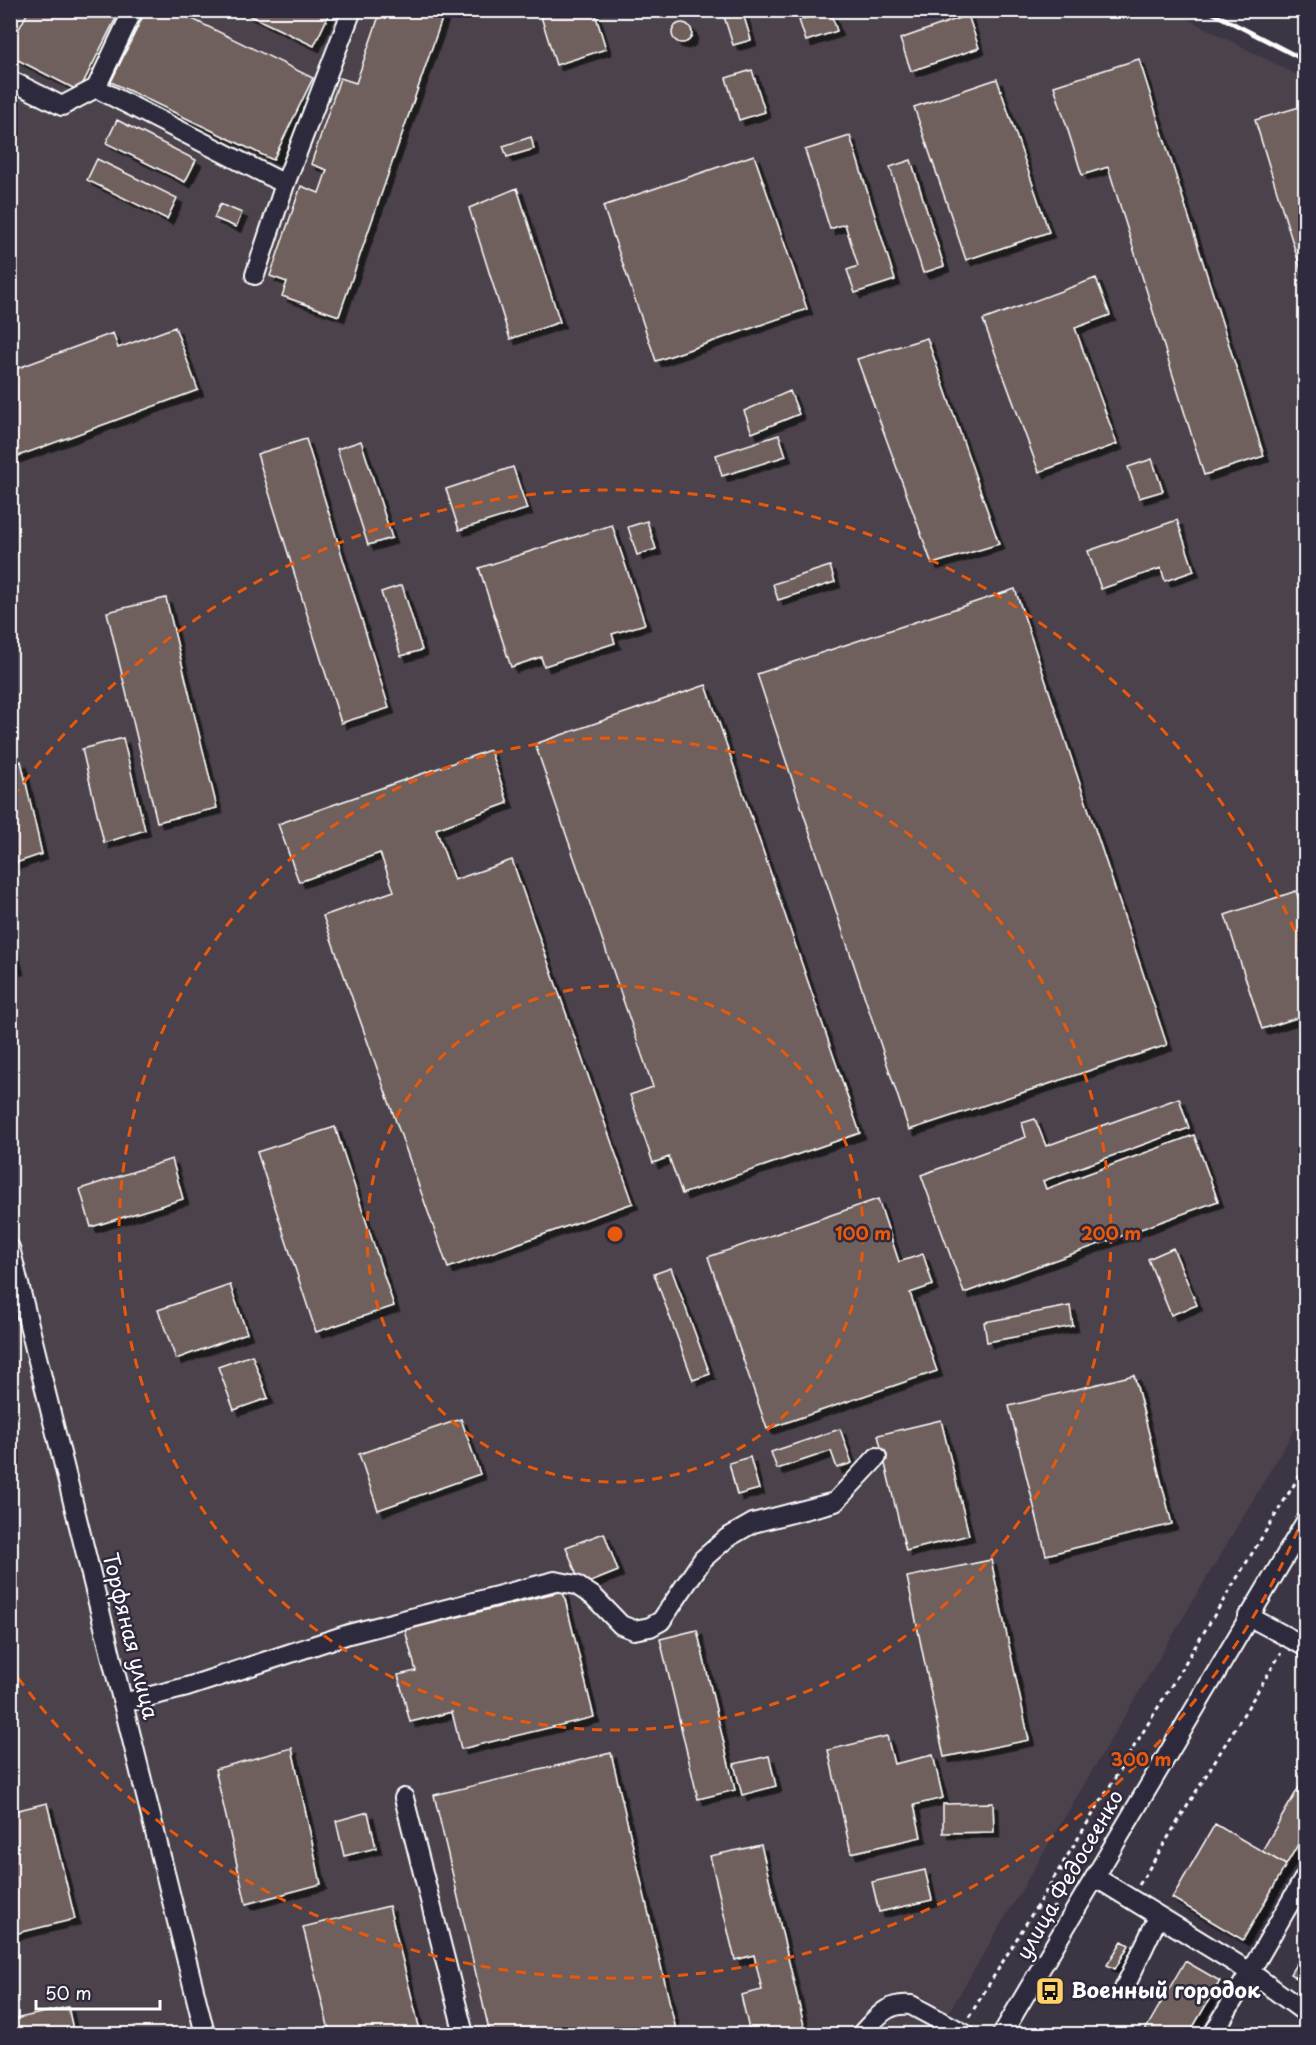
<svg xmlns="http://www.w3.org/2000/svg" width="1316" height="2045" font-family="'Playpen Sans',sans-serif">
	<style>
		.built { fill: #4c424b }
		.building { fill: #70605d; stroke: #fff; stroke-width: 1.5; filter: url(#shadow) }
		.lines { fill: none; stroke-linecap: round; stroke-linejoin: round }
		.minor-casing { stroke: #fff; stroke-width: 22 }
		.path { stroke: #fff; stroke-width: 3; stroke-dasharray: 4.5 4.5; stroke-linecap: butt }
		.minor { stroke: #2f2a3d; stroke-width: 18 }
		.rail { stroke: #fff; stroke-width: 4.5 }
		.ring { fill: none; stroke: #e8590c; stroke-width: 3; stroke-dasharray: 10 8 }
		.labels { text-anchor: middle; stroke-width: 5; stroke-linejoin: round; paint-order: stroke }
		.street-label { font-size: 21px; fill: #fff; stroke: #2f2a3d }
		.poi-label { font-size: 21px; font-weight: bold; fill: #fff; stroke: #2f2a3d; text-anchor: start }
		.centre { fill: #e8590c; stroke: #2f2a3d; stroke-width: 3 }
		.ring-label { font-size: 18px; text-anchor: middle; font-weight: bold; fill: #e8590c; stroke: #2f2a3d; stroke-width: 5; stroke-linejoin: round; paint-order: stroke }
	</style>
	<defs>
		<filter id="shadow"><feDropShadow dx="5.5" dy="5.5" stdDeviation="0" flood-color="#0009"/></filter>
	</defs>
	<rect width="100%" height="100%" fill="#3c3543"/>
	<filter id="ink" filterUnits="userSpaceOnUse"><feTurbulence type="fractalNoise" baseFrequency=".0167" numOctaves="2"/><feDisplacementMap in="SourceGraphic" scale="12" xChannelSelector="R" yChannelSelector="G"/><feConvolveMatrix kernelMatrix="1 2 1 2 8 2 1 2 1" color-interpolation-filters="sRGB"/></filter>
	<g filter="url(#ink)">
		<path class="built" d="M 11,11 L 1172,11 L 1305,79 L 1305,1412 L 936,2034 L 11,2034 Z"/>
		<path class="building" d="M 29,10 L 120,10 L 79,91 L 10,56 L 10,46 Z
			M 146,10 L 174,10 L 313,78 L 273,160 L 111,82 Z
			M 238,10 L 331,10 L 314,46 Z
			M 381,10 L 445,10 L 339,316 L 282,296 L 287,282 L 270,276 L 301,186 L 319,193 L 327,170 L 311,164 L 340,78 L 356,83 Z
			M 539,10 L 594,10 L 606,49 L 556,65 Z
			M 722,10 L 742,10 L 751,40 L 733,45 Z
			M 830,10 L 837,31 L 806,41 L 799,20 Z
			M 968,15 L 979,48 L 911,71 L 900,39 Z
			M672 33a10 10 0 1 1 20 0a10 10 0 1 1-20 0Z
			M 1139,59 L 1264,456 L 1204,475 L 1108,167 L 1082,175 L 1054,86 Z
			M 752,70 L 765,112 L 739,120 L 726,78 Z
			M 997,79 L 1049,232 L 966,260 L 914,107 Z
			M 1306,105 L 1306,286 L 1255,120 Z
			M 117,120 L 196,160 L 185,182 L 106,143 Z
			M 850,136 L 895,280 L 855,293 L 847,270 L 858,266 L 845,224 L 830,229 L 805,150 Z
			M 531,137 L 534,149 L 507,157 L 503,146 Z
			M 754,155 L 807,309 L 656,361 L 603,206 Z
			M 97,159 L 177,198 L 167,219 L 87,180 Z
			M 911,160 L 944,266 L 923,273 L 890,167 Z
			M 517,188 L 560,322 L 510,339 L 469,208 Z
			M 220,204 L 242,213 L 236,227 L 214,218 Z
			M 1096,278 L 1110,315 L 1075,328 L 1117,444 L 1039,472 L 983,320 Z
			M 175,327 L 198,390 L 10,459 L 10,371 L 113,333 L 118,348 Z
			M 927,338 L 999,544 L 932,564 L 857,359 Z
			M 790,391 L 799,414 L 752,433 L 744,411 Z
			M 779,435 L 786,456 L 722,476 L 716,455 Z
			M 306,439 L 389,708 L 341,723 L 257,454 Z
			M 361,441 L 392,538 L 368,545 L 337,449 Z
			M 1152,459 L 1163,491 L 1139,498 L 1128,467 Z
			M 513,467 L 527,509 L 459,530 L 446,489 Z
			M 1177,520 L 1194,571 L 1165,581 L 1161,568 L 1101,589 L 1088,551 Z
			M 647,521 L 656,549 L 637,555 L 628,527 Z
			M 612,525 L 645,624 L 612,634 L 615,643 L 544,666 L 541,657 L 511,667 L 479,568 Z
			M 830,566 L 835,582 L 778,600 L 773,584 Z
			M 402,585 L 422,650 L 401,656 L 381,592 Z
			M 1015,589 L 1167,1045 L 909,1130 L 757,674 Z
			M 166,598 L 217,808 L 157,822 L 107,612 Z
			M 706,685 L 860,1133 L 682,1194 L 669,1157 L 653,1163 L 630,1095 L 653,1087 L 535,744 Z
			M 123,738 L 145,830 L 104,843 L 82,749 Z
			M 490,750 L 508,803 L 436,829 L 454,880 L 512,860 L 633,1203 L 448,1268 L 323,916 L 394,891 L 380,853 L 299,882 L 278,824 Z
			M 21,761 L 42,854 L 10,865 L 10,765 Z
			M 1296,891 L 1306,921 L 1306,1015 L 1262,1029 L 1225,915 Z
			M 10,935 L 18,969 L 10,971 Z
			M 1179,1098 L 1189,1128 L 1043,1181 L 1046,1189 L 1194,1135 L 1218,1201 L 964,1293 L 921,1175 L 1026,1137 L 1022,1123 L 1035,1119 L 1046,1146 Z
			M 335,1127 L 394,1306 L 316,1332 L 257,1152 Z
			M 172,1159 L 183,1199 L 91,1227 L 80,1189 Z
			M 878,1199 L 899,1262 L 923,1254 L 933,1285 L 910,1293 L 937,1371 L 767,1429 L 708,1257 Z
			M 1173,1248 L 1197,1305 L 1171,1315 L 1148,1259 Z
			M 671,1268 L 710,1374 L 693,1380 L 654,1274 Z
			M 230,1285 L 247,1333 L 176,1359 L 158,1310 Z
			M 1070,1306 L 1073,1326 L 987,1342 L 984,1322 Z
			M 252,1355 L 268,1398 L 234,1410 L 218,1367 Z
			M 1134,1375 L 1172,1524 L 1046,1555 L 1009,1406 Z
			M 461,1419 L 480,1474 L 378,1510 L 359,1454 Z
			M 941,1420 L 969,1535 L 906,1551 L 878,1435 Z
			M 840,1429 L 852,1463 L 837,1468 L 831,1451 L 777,1469 L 771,1452 Z
			M 750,1457 L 759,1489 L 737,1495 L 729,1463 Z
			M 604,1533 L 618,1571 L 581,1586 L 566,1547 Z
			M 991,1560 L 1029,1740 L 944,1757 L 907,1577 Z
			M 563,1591 L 594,1717 L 461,1749 L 452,1712 L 410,1722 L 398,1675 L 416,1671 L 405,1630 Z
			M 697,1630 L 735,1790 L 698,1799 L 660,1639 Z
			M 887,1736 L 894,1764 L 933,1755 L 943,1798 L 914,1805 L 921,1837 L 851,1853 L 828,1750 Z
			M 292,1748 L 321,1884 L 246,1904 L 215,1769 Z
			M 611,1753 L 677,2034 L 490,2034 L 434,1795 Z
			M 769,1756 L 776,1786 L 742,1795 L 734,1764 Z
			M 1306,1775 L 1306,1831 L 1286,1865 L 1262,1851 Z
			M 47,1803 L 75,1919 L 10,1935 L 10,1812 Z
			M 993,1803 L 994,1832 L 943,1833 L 943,1804 Z
			M 368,1812 L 376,1848 L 344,1856 L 336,1821 Z
			M 1215,1824 L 1286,1865 L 1243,1940 L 1172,1898 Z
			M 761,1845 L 794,1983 L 806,2034 L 750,2034 L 741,1995 L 762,1990 L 754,1955 L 735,1960 L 710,1856 Z
			M 925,1870 L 932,1900 L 879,1912 L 872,1882 Z
			M 389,1906 L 421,2034 L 330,2034 L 303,1927 Z
			M 1122,1941 L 1129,1945 L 1115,1969 L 1107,1965 Z
			M 1185,1961 L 1220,1981 L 1189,2034 L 1143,2034 Z
			M 1296,1964 L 1306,1970 L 1301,1981 L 1290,1974 Z
			M 68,2007 L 74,2034 L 10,2034 L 10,2020 Z"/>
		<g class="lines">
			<g class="minor-casing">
				<path id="minor" d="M 133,10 L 96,88 L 285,184
					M 10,80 L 62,106 L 96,88
					M 255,275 L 285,184 L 352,10
					M 10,1248 L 205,2034
					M 1248,1616 L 1306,1647
					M 123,1703 L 187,1687 L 349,1634 L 555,1581 L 576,1585 L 593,1596 L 621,1625 L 634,1630 L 650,1627 L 661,1621 L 703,1559 L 727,1538 L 753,1523 L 835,1502 L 877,1457
					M 404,1798 L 464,2034
					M 1095,1877 L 1250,1972 L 1306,1875
					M 1124,1989 L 1158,1917
					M 861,2034 C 877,2018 886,2002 911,2005 L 965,2034
					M 1002,2034 L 1306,1521
					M 1213,2034 L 1250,1972 L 1306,2013"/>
			</g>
			<path class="path" d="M 1299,1624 L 1306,1613
				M 1060,1869 L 1074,1882
				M 1139,1885 L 1281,1653
				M 1034,1909 L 1059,1907
				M 969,2017 L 1306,1465"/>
			<use href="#minor" class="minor"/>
			<path class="rail" d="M 1207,10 L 1306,61"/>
		</g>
	</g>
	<g class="ring">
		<circle cx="615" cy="1234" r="248"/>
		<circle cx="615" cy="1234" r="496"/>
		<path d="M1305 1513A744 744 0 0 1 13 1671M13 797A744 744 0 0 1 1305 955"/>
	</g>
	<defs>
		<g id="bus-square" transform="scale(1.5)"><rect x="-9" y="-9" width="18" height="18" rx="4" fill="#ffd166" stroke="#2f2a3d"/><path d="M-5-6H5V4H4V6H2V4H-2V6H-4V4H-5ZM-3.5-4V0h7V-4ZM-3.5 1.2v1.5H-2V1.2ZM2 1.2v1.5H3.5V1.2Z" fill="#111"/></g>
	</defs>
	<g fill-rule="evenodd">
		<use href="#bus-square" x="1050" y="1991"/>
	</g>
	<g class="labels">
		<g class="street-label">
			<text transform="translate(130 1636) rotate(76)" y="7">Торфяная улица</text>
			<text transform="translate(1070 1875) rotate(-60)" y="7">улица Федосеенко</text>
		</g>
		<g class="poi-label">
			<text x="1071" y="1998">Военный городок</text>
		</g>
	</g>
	<circle cx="615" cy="1234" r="9" class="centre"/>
	<g class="ring-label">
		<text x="863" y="1240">100 m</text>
		<text x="1111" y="1240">200 m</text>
		<text x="1141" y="1766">300 m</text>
	</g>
	<rect width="1316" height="2045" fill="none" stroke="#2f2a3d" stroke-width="36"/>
	<rect x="18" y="18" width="1280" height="2009" fill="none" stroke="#fff" stroke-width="2" filter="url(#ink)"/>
	<path d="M36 2000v9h124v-9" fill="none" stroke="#ffffff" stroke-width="3"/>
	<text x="45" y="2000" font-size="18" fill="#ffffff" stroke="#2f2a3d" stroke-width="4.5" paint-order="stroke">50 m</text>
</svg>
